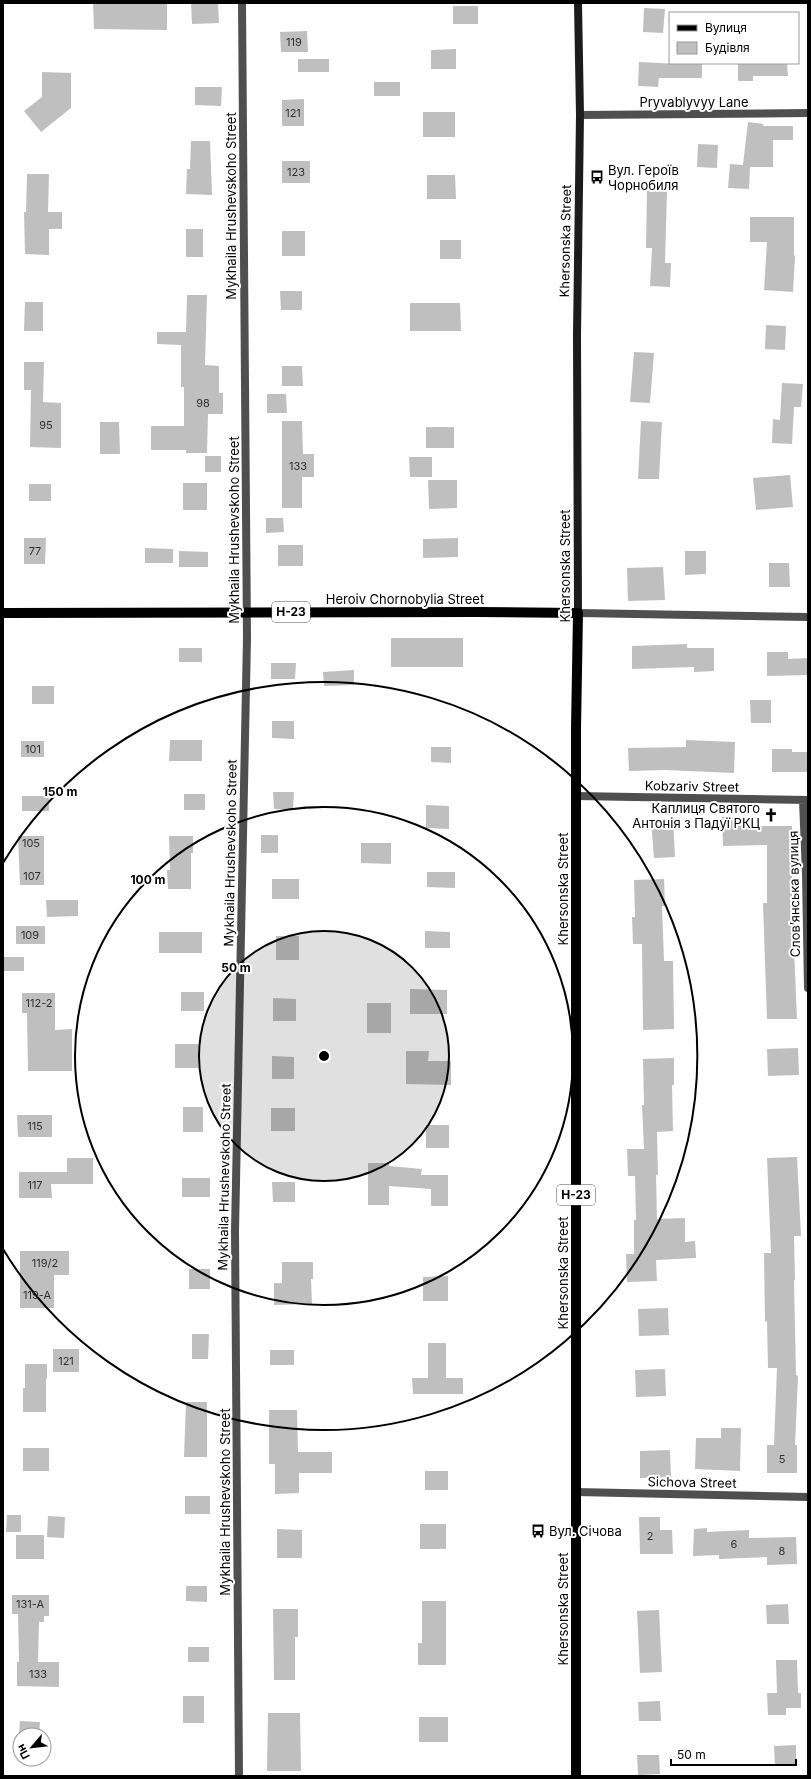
<svg xmlns="http://www.w3.org/2000/svg" width="811" height="1779" font-family="Inter,sans-serif">
	<style>
		.building { fill: #bfbfbf }
		.lines { fill: none; stroke-linecap: round; stroke-linejoin: round }
		.minor { stroke: #4f4f4f; stroke-width: 8 }
		.secondary { stroke: #1c1c1c; stroke-width: 8 }
		.primary { stroke: #000; stroke-width: 10 }
		.ring { fill: none; stroke: #000; stroke-width: 2 }
		.labels { text-anchor: middle; stroke-width: 4; stroke-linejoin: round; paint-order: stroke }
		.number-label { font-size: 11px; fill: #303030 }
		.shield { fill: #fff; stroke: #4c4c4c; stroke-width: 1 }
		.shield-label { font-size: 12px; font-weight: bold; fill: #000 }
		.street-label { font-size: 13px; fill: #000; stroke: #fff }
		.poi-label { font-size: 13px; fill: #000; stroke: #fff; text-anchor: start }
		.centre { fill: #000; stroke: #fff; stroke-width: 2 }
		.ring-label { font-size: 12px; text-anchor: middle; font-weight: bold; fill: #000; stroke: #fff; stroke-width: 4; stroke-linejoin: round; paint-order: stroke }
	</style>
	<rect width="100%" height="100%" fill="#fff"/>
	<path class="building" d="M 93,3 L 167,3 L 167,30 L 94,29 Z
		M 191,3 L 218,3 L 219,23 L 192,24 Z
		M 453,6 L 478,6 L 478,24 L 453,24 Z
		M 644,8 L 665,9 L 663,33 L 643,32 Z
		M 307,31 L 308,52 L 281,52 L 280,32 Z
		M 456,49 L 456,69 L 431,69 L 431,50 Z
		M 298,59 L 329,59 L 329,72 L 298,72 Z
		M 639,62 L 679,64 L 679,63 L 702,63 L 702,78 L 659,78 L 658,87 L 638,86 Z
		M 738,63 L 787,63 L 788,76 L 753,76 L 753,81 L 738,81 Z
		M 42,72 L 71,73 L 71,108 L 41,132 L 24,111 L 42,97 Z
		M 374,82 L 400,82 L 400,96 L 374,96 Z
		M 195,87 L 222,87 L 221,106 L 195,105 Z
		M 304,99 L 304,126 L 282,126 L 282,100 Z
		M 423,112 L 455,112 L 455,137 L 423,137 Z
		M 748,122 L 763,124 L 763,126 L 793,126 L 793,140 L 773,140 L 773,167 L 750,167 L 749,189 L 728,188 L 730,164 L 743,165 Z
		M 191,141 L 210,141 L 212,195 L 186,194 L 187,169 L 190,169 Z
		M 698,144 L 718,145 L 717,168 L 697,167 Z
		M 282,161 L 310,161 L 310,183 L 282,183 Z
		M 27,174 L 49,174 L 48,212 L 62,212 L 62,229 L 49,229 L 49,255 L 25,254 L 24,212 L 26,212 Z
		M 427,175 L 455,175 L 456,199 L 427,199 Z
		M 647,190 L 667,192 L 665,263 L 671,263 L 670,287 L 650,286 L 652,248 L 646,248 Z
		M 750,217 L 794,217 L 794,255 L 795,256 L 793,292 L 764,290 L 767,242 L 750,242 Z
		M 186,229 L 203,229 L 203,257 L 186,257 Z
		M 282,231 L 305,231 L 305,256 L 282,256 Z
		M 440,240 L 461,240 L 461,259 L 440,259 Z
		M 280,291 L 302,291 L 302,310 L 281,310 Z
		M 187,295 L 207,295 L 205,365 L 219,366 L 219,393 L 223,393 L 223,414 L 208,414 L 207,453 L 186,453 L 186,450 L 151,450 L 151,426 L 184,426 L 184,387 L 181,387 L 181,345 L 157,344 L 157,332 L 186,332 Z
		M 25,302 L 43,302 L 43,331 L 24,331 Z
		M 410,303 L 460,303 L 461,331 L 410,331 Z
		M 766,325 L 786,326 L 785,350 L 765,349 Z
		M 634,352 L 654,353 L 650,403 L 630,402 Z
		M 24,362 L 44,362 L 43,402 L 61,403 L 61,448 L 30,447 L 31,390 L 24,390 Z
		M 282,366 L 302,366 L 303,386 L 282,386 Z
		M 782,383 L 803,384 L 801,407 L 794,407 L 792,444 L 772,443 L 773,419 L 780,420 Z
		M 267,394 L 286,394 L 287,413 L 267,413 Z
		M 282,421 L 302,421 L 303,454 L 314,454 L 314,477 L 302,477 L 302,508 L 282,508 Z
		M 641,421 L 662,422 L 659,479 L 638,479 Z
		M 100,422 L 119,422 L 120,454 L 100,454 Z
		M 426,427 L 454,427 L 454,448 L 426,448 Z
		M 205,456 L 221,456 L 221,472 L 205,472 Z
		M 409,457 L 432,457 L 432,477 L 410,477 Z
		M 790,475 L 793,507 L 756,510 L 753,478 Z
		M 428,480 L 457,480 L 457,508 L 429,509 Z
		M 183,483 L 207,483 L 207,510 L 183,510 Z
		M 29,484 L 51,484 L 51,501 L 29,501 Z
		M 266,518 L 283,518 L 284,532 L 266,533 Z
		M 24,538 L 46,538 L 45,564 L 24,564 Z
		M 458,538 L 458,557 L 423,558 L 423,539 Z
		M 278,545 L 303,545 L 303,566 L 278,566 Z
		M 145,548 L 173,549 L 173,563 L 145,563 Z
		M 179,551 L 208,552 L 208,567 L 179,567 Z
		M 685,551 L 706,551 L 706,574 L 685,575 Z
		M 769,563 L 789,563 L 790,587 L 769,587 Z
		M 663,567 L 665,600 L 628,601 L 627,568 Z
		M 391,638 L 463,638 L 463,667 L 391,667 Z
		M 687,644 L 687,648 L 714,648 L 714,671 L 694,672 L 694,667 L 632,669 L 632,646 Z
		M 179,648 L 202,648 L 202,662 L 179,662 Z
		M 767,652 L 788,652 L 788,659 L 808,658 L 808,675 L 767,676 Z
		M 271,663 L 296,663 L 295,679 L 271,679 Z
		M 354,670 L 354,685 L 324,686 L 323,672 Z
		M 32,686 L 54,686 L 54,704 L 32,704 Z
		M 750,700 L 771,700 L 771,723 L 751,723 Z
		M 272,721 L 294,721 L 294,739 L 272,738 Z
		M 170,740 L 202,740 L 202,761 L 169,761 Z
		M 686,740 L 735,742 L 734,773 L 665,770 L 629,771 L 628,748 L 686,747 Z
		M 21,741 L 44,741 L 44,757 L 21,757 Z
		M 431,747 L 451,747 L 451,763 L 431,762 Z
		M 772,749 L 792,749 L 792,752 L 808,752 L 808,772 L 772,772 Z
		M 273,792 L 294,792 L 293,810 L 274,809 Z
		M 184,794 L 205,794 L 205,810 L 184,810 Z
		M 22,796 L 49,796 L 49,811 L 22,811 Z
		M 426,805 L 449,806 L 449,829 L 426,828 Z
		M 722,817 L 743,817 L 743,826 L 792,826 L 792,902 L 797,1019 L 767,1019 L 763,903 L 767,903 L 767,845 L 723,846 Z
		M 673,819 L 675,857 L 654,858 L 651,820 Z
		M 261,835 L 278,835 L 278,853 L 261,853 Z
		M 18,836 L 44,836 L 44,885 L 20,885 Z
		M 169,836 L 193,836 L 193,853 L 191,853 L 191,889 L 168,889 L 167,870 L 170,870 Z
		M 361,843 L 391,843 L 391,864 L 361,863 Z
		M 427,872 L 455,872 L 455,888 L 427,887 Z
		M 272,879 L 299,879 L 299,899 L 272,899 Z
		M 664,879 L 665,906 L 662,906 L 664,961 L 673,961 L 674,1029 L 643,1030 L 642,944 L 633,944 L 632,917 L 635,917 L 634,880 Z
		M 46,900 L 78,900 L 78,916 L 47,917 Z
		M 16,926 L 45,926 L 45,944 L 16,944 Z
		M 425,931 L 450,932 L 450,948 L 425,948 Z
		M 159,932 L 202,932 L 202,953 L 159,953 Z
		M 276,936 L 299,936 L 299,960 L 276,960 Z
		M 3,957 L 24,957 L 24,971 L 3,971 Z
		M 410,989 L 447,990 L 447,1014 L 410,1014 Z
		M 181,992 L 204,992 L 204,1011 L 181,1011 Z
		M 22,993 L 55,993 L 55,1030 L 72,1029 L 72,1071 L 28,1071 L 27,1013 L 22,1013 Z
		M 273,998 L 296,999 L 296,1021 L 273,1021 Z
		M 367,1003 L 391,1003 L 391,1033 L 367,1033 Z
		M 175,1044 L 198,1044 L 198,1068 L 175,1068 Z
		M 798,1048 L 799,1075 L 768,1076 L 767,1049 Z
		M 406,1051 L 429,1051 L 428,1061 L 451,1061 L 451,1085 L 406,1084 Z
		M 272,1056 L 294,1057 L 294,1079 L 272,1079 Z
		M 674,1058 L 674,1085 L 672,1085 L 673,1131 L 657,1132 L 658,1175 L 656,1175 L 657,1219 L 685,1218 L 685,1242 L 695,1241 L 696,1258 L 656,1260 L 657,1281 L 627,1282 L 626,1254 L 634,1254 L 634,1220 L 636,1220 L 635,1176 L 628,1176 L 627,1149 L 644,1149 L 642,1105 L 644,1105 L 643,1059 Z
		M 183,1107 L 203,1107 L 203,1132 L 183,1132 Z
		M 271,1108 L 295,1108 L 295,1131 L 271,1131 Z
		M 17,1115 L 52,1115 L 52,1137 L 18,1137 Z
		M 426,1125 L 449,1125 L 449,1148 L 426,1148 Z
		M 797,1157 L 801,1236 L 794,1236 L 795,1280 L 794,1280 L 796,1375 L 798,1376 L 795,1445 L 797,1445 L 797,1473 L 767,1473 L 767,1445 L 774,1445 L 777,1368 L 768,1368 L 767,1321 L 765,1322 L 764,1253 L 771,1253 L 767,1158 Z
		M 67,1158 L 93,1158 L 93,1184 L 51,1184 L 52,1198 L 19,1198 L 19,1172 L 67,1172 Z
		M 368,1163 L 389,1163 L 389,1166 L 422,1169 L 421,1175 L 448,1175 L 448,1206 L 431,1206 L 431,1189 L 389,1186 L 389,1205 L 368,1205 Z
		M 182,1178 L 210,1178 L 210,1197 L 182,1197 Z
		M 272,1182 L 295,1182 L 295,1202 L 273,1202 Z
		M 20,1251 L 69,1251 L 69,1275 L 54,1275 L 54,1308 L 20,1308 Z
		M 282,1262 L 313,1262 L 313,1279 L 311,1279 L 312,1304 L 274,1305 L 274,1283 L 282,1283 Z
		M 189,1269 L 210,1269 L 210,1289 L 189,1289 Z
		M 448,1276 L 448,1301 L 423,1301 L 423,1277 Z
		M 668,1308 L 669,1335 L 639,1336 L 638,1309 Z
		M 192,1334 L 209,1334 L 208,1359 L 192,1359 Z
		M 428,1343 L 446,1343 L 446,1378 L 463,1378 L 463,1394 L 413,1394 L 412,1378 L 428,1378 Z
		M 53,1349 L 79,1349 L 79,1372 L 53,1372 Z
		M 270,1350 L 294,1350 L 294,1365 L 270,1365 Z
		M 25,1364 L 47,1364 L 47,1379 L 46,1379 L 46,1412 L 23,1412 L 23,1388 L 25,1388 Z
		M 665,1369 L 666,1396 L 636,1397 L 635,1370 Z
		M 186,1402 L 207,1402 L 207,1457 L 184,1457 Z
		M 269,1410 L 297,1410 L 298,1452 L 332,1452 L 332,1473 L 299,1473 L 299,1493 L 275,1494 L 275,1464 L 269,1464 Z
		M 721,1428 L 741,1428 L 740,1471 L 695,1469 L 696,1438 L 721,1438 Z
		M 23,1448 L 49,1448 L 49,1471 L 23,1471 Z
		M 670,1450 L 671,1477 L 640,1478 L 640,1451 Z
		M 425,1471 L 448,1471 L 448,1490 L 425,1490 Z
		M 185,1496 L 210,1496 L 210,1514 L 185,1514 Z
		M 7,1515 L 21,1515 L 21,1532 L 6,1532 Z
		M 48,1516 L 65,1517 L 64,1538 L 47,1537 Z
		M 639,1517 L 660,1517 L 660,1530 L 672,1530 L 673,1554 L 640,1554 Z
		M 420,1524 L 446,1524 L 446,1549 L 420,1549 Z
		M 707,1528 L 707,1532 L 749,1530 L 749,1538 L 796,1537 L 797,1564 L 767,1565 L 767,1557 L 719,1559 L 719,1555 L 693,1556 L 694,1529 Z
		M 277,1529 L 302,1530 L 302,1558 L 277,1558 Z
		M 16,1535 L 44,1535 L 44,1559 L 16,1559 Z
		M 186,1586 L 207,1586 L 207,1602 L 186,1601 Z
		M 12,1595 L 49,1595 L 49,1616 L 44,1616 L 44,1622 L 39,1622 L 38,1662 L 59,1662 L 59,1687 L 17,1686 L 17,1662 L 19,1662 L 18,1614 L 12,1614 Z
		M 422,1601 L 446,1601 L 446,1665 L 418,1665 L 418,1643 L 422,1643 Z
		M 788,1604 L 789,1624 L 767,1624 L 766,1605 Z
		M 273,1609 L 298,1609 L 298,1637 L 295,1637 L 295,1680 L 274,1680 Z
		M 659,1610 L 662,1672 L 640,1673 L 637,1611 Z
		M 188,1647 L 209,1647 L 209,1662 L 188,1662 Z
		M 776,1660 L 797,1660 L 798,1693 L 801,1693 L 801,1708 L 786,1708 L 786,1715 L 768,1715 L 767,1693 L 777,1693 Z
		M 183,1696 L 204,1696 L 204,1723 L 183,1723 Z
		M 660,1701 L 661,1721 L 639,1721 L 638,1702 Z
		M 268,1713 L 300,1713 L 301,1771 L 267,1771 Z
		M 419,1717 L 448,1717 L 448,1742 L 419,1742 Z
		M 20,1721 L 40,1722 L 39,1735 L 19,1735 Z
		M 796,1745 L 796,1765 L 775,1766 L 774,1746 Z
		M 637,1755 L 659,1755 L 660,1774 L 638,1775 Z"/>
	<g class="lines">
		<path class="minor" d="M 580,115 L 808,113
			M 578,613 L 808,617
			M 576,796 L 808,800
			M 803,800 L 806,874 L 808,988
			M 576,1492 L 808,1497
			M 239,1776 L 235,1231 L 247,638 L 242,3"/>
		<path class="secondary" d="M 578,3 L 580,115 L 577,335 L 578,613"/>
		<path class="primary" d="M 3,613 L 476,612 L 578,613 L 576,728 L 576,1776"/>
	</g>
	<circle cx="324" cy="1056" r="125" fill="#000" fill-opacity=".12"/>
	<g class="ring">
		<circle cx="324" cy="1056" r="125"/>
		<circle cx="324" cy="1056" r="249"/>
		<path d="M3 863A374 374 0 1 1 3 1249"/>
	</g>
	<defs>
		<g id="bus-bare" transform="scale(1.08)"><path d="M-5-6H5V4H4V6H2V4H-2V6H-4V4H-5ZM-3.5-4V0h7V-4ZM-3.5 1.2v1.5H-2V1.2ZM2 1.2v1.5H3.5V1.2Z" fill="#000" stroke="#fff" stroke-width="2.5" paint-order="stroke"/></g>
		<g id="church-bare" transform="scale(1.08)"><path d="M-1.2-6h2.4v3.5h3.3v2.4h-3.3V6h-2.4V-.1h-3.3v-2.4h3.3Z" fill="#000" stroke="#fff" stroke-width="2.5" paint-order="stroke"/></g>
	</defs>
	<g fill-rule="evenodd">
		<use href="#bus-bare" x="597" y="177"/>
		<use href="#church-bare" x="771" y="815"/>
		<use href="#bus-bare" x="538" y="1531"/>
	</g>
	<g class="labels">
		<g class="number-label">
			<text x="294" y="46">119</text>
			<text x="293" y="117">121</text>
			<text x="296" y="176">123</text>
			<text x="203" y="407">98</text>
			<text x="46" y="429">95</text>
			<text x="298" y="470">133</text>
			<text x="35" y="555">77</text>
			<text x="33" y="753">101</text>
			<text x="31" y="847">105</text>
			<text x="32" y="880">107</text>
			<text x="30" y="939">109</text>
			<text x="39" y="1007">112-2</text>
			<text x="35" y="1130">115</text>
			<text x="35" y="1189">117</text>
			<text x="45" y="1267">119/2</text>
			<text x="37" y="1299">119-А</text>
			<text x="66" y="1365">121</text>
			<text x="782" y="1463">5</text>
			<text x="650" y="1540">2</text>
			<text x="734" y="1548">6</text>
			<text x="782" y="1555">8</text>
			<text x="30" y="1608">131-А</text>
			<text x="38" y="1678">133</text>
		</g>
		<g class="shield">
			<rect x="272" y="602" width="38" height="20" rx="3"/>
			<rect x="557" y="1185" width="38" height="20" rx="3"/>
		</g>
		<g class="shield-label">
			<text x="291" y="616">Н-23</text>
			<text x="576" y="1199">Н-23</text>
		</g>
		<g class="street-label">
			<text x="694" y="107">Pryvablyvyy Lane</text>
			<text transform="translate(231 206) rotate(-90)" y="5">Mykhaila Hrushevskoho Street</text>
			<text transform="translate(565 241) rotate(-89)" y="5">Khersonska Street</text>
			<text transform="translate(234 530) rotate(-90)" y="5">Mykhaila Hrushevskoho Street</text>
			<text transform="translate(565 566) rotate(-90)" y="5">Khersonska Street</text>
			<text x="405" y="604">Heroiv Chornobylia Street</text>
			<text transform="translate(692 786) rotate(1)" y="5">Kobzariv Street</text>
			<text transform="translate(230 853) rotate(-89)" y="5">Mykhaila Hrushevskoho Street</text>
			<text transform="translate(563 889) rotate(-90)" y="5">Khersonska Street</text>
			<text transform="translate(794 894) rotate(-91)" y="5">Словʼянська вулиця</text>
			<text transform="translate(224 1177) rotate(-89)" y="5">Mykhaila Hrushevskoho Street</text>
			<text transform="translate(563 1273) rotate(-90)" y="5">Khersonska Street</text>
			<text transform="translate(692 1482) rotate(1)" y="5">Sichova Street</text>
			<text transform="translate(225 1502) rotate(-90)" y="5">Mykhaila Hrushevskoho Street</text>
			<text transform="translate(563 1609) rotate(-90)" y="5">Khersonska Street</text>
		</g>
		<g class="poi-label">
			<text x="608" y="175">Вул. Героїв<tspan x="608" dy="15">Чорнобиля</tspan></text>
			<text x="760" y="813" text-anchor="end">Каплиця Святого<tspan x="760" dy="15">Антонія з Падуї РКЦ</tspan></text>
			<text x="549" y="1536">Вул. Січова</text>
		</g>
	</g>
	<circle cx="324" cy="1056" r="6" class="centre"/>
	<g class="ring-label">
		<text x="60" y="796">150 m</text>
		<text x="148" y="884">100 m</text>
		<text x="236" y="972">50 m</text>
	</g>
	<rect width="811" height="1779" fill="none" stroke="#000000" stroke-width="8"/>
	<rect x="669" y="12" width="130" height="52" fill="#ffffff" stroke="#999999"/>
	<rect x="677" y="25" width="20" height="6" fill="#000000" stroke="#999999"/>
	<text x="705" y="32" font-size="12" fill="#000000">Вулиця</text>
	<rect x="677" y="42" width="20" height="12" fill="#bfbfbf" stroke="#999999"/>
	<text x="705" y="52" font-size="12" fill="#000000">Будівля</text>
	<g transform="translate(32 1747) rotate(242)"><circle r="19" fill="#ffffff" stroke="#999999"/>
	<path d="M0-3L7 15L0 10L-7 15Z" fill="#000000"/>
	<text y="-6" font-size="11" font-weight="bold" text-anchor="middle" fill="#000000">Пн</text>
	</g>
	<path d="M671 1759v6h125v-6" fill="none" stroke="#000000" stroke-width="2"/>
	<text x="677" y="1759" font-size="12" fill="#000000" stroke="#ffffff" stroke-width="3" paint-order="stroke">50 m</text>
</svg>
